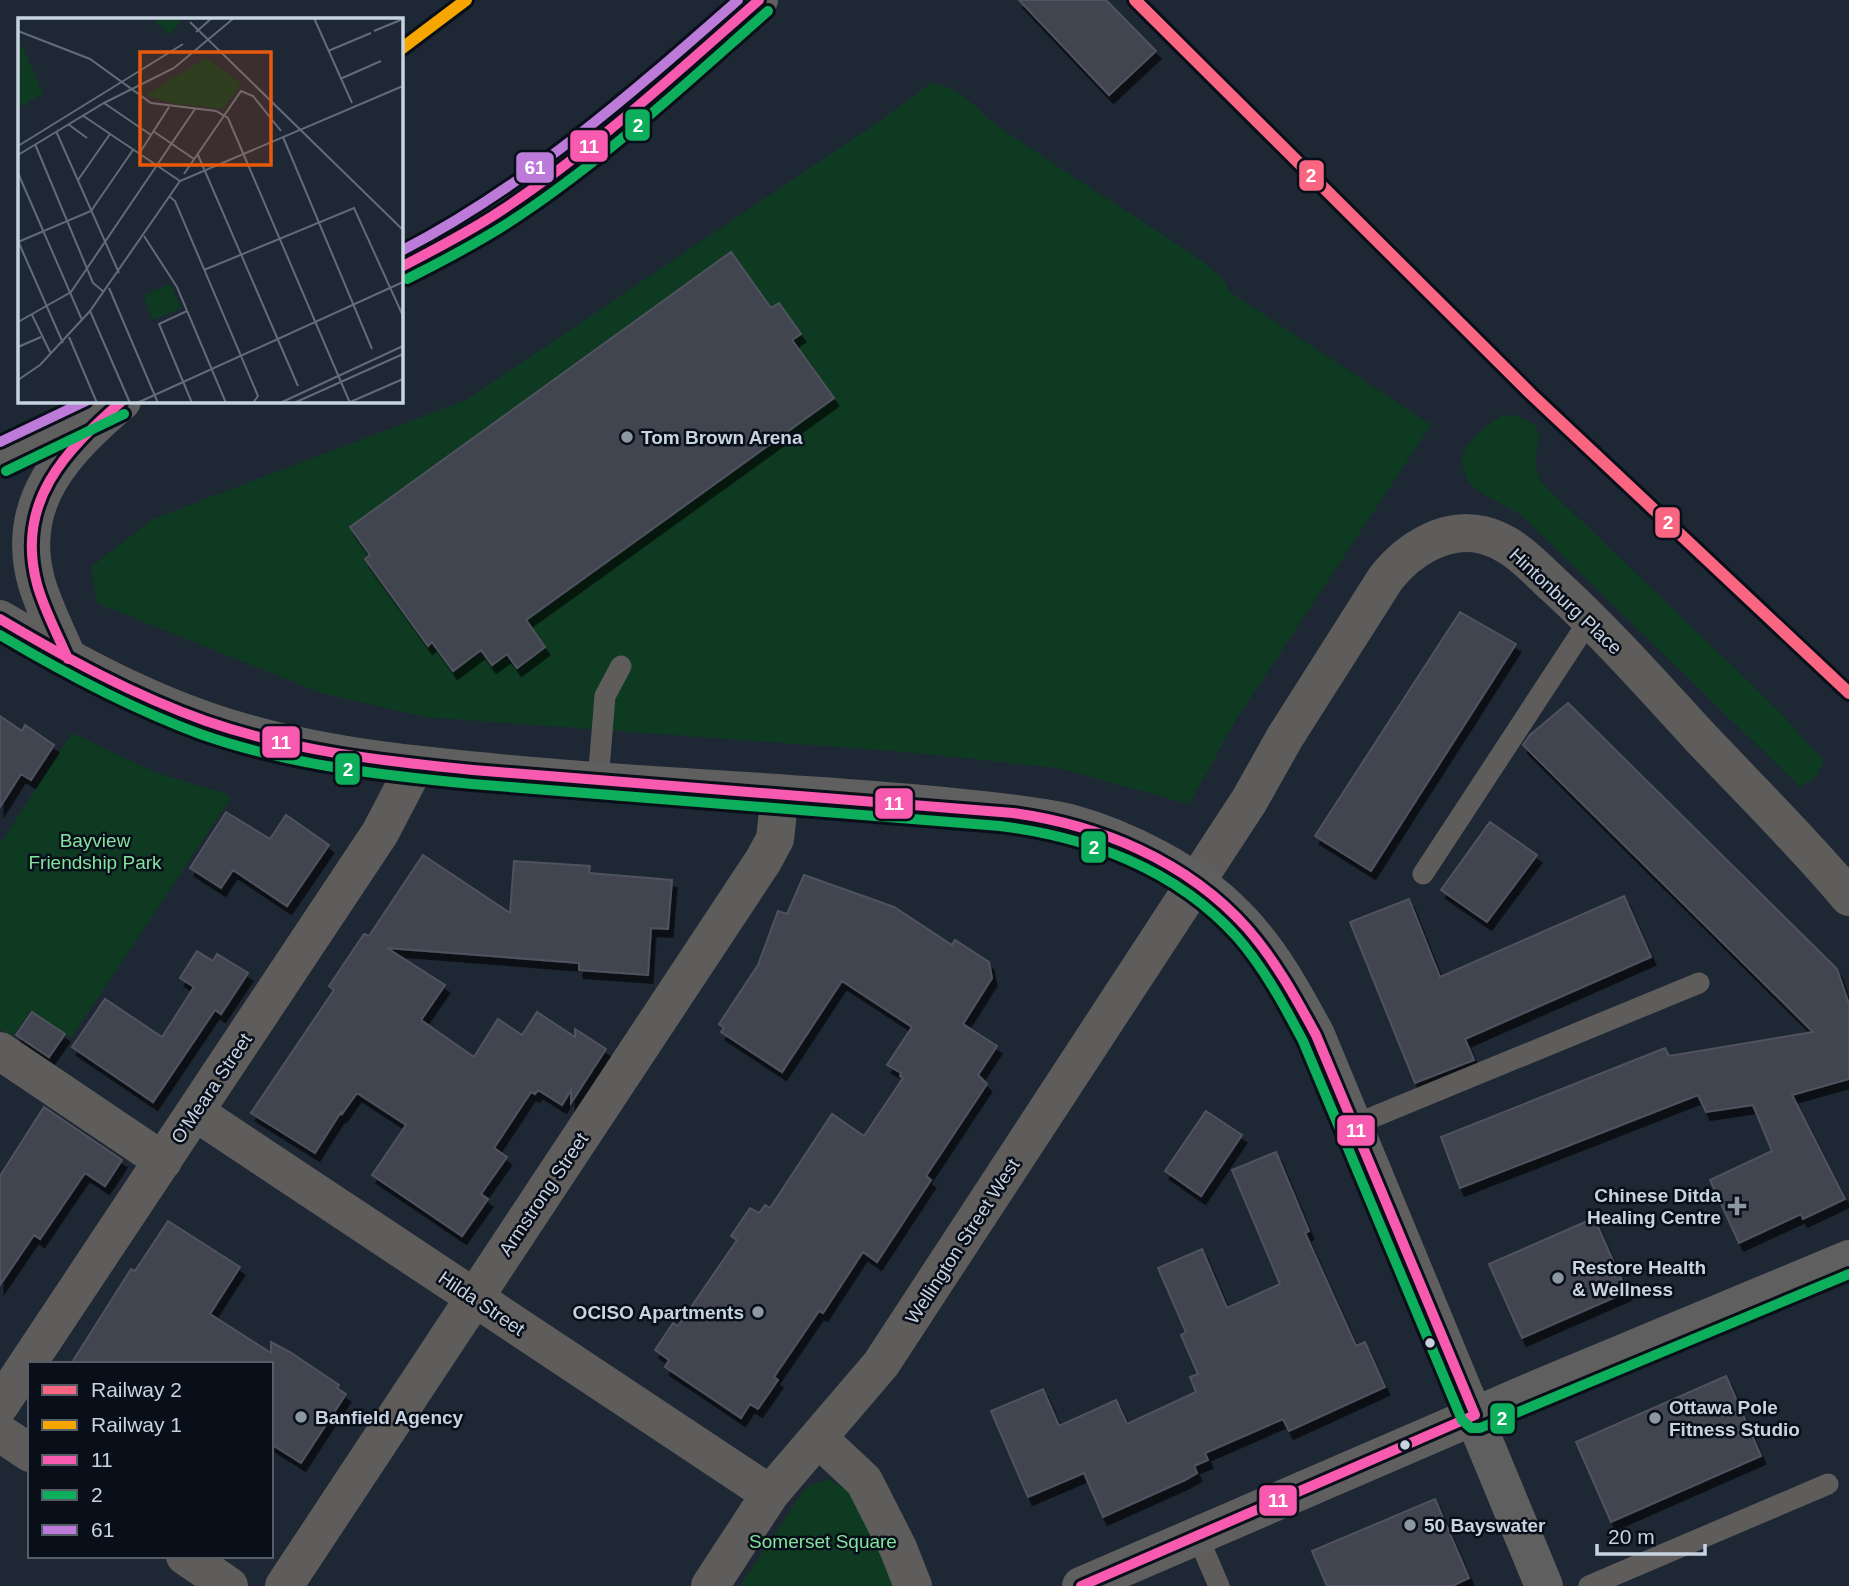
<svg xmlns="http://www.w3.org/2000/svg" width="1849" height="1586" font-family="Arial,sans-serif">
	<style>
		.green { fill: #0e3a22 }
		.building { fill: #414450; stroke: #50525e; stroke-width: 2; filter: url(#shadow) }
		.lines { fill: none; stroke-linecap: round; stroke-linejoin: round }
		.lane { stroke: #5f5d5c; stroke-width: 21 }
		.street { stroke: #5f5d5c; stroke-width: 38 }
		.secondary { stroke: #605f5f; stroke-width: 38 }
		.bus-1-casing { stroke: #080f19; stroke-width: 16 }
		.bus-2-casing { stroke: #080f19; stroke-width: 16 }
		.bus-3-casing { stroke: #080f19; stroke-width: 16 }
		.bus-1 { stroke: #f75aaf; stroke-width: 10 }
		.bus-2 { stroke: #0daf5c; stroke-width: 10 }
		.bus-3 { stroke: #bd7bd9; stroke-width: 10 }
		.rail-1-casing { stroke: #080f19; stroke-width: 18 }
		.rail-2-casing { stroke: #080f19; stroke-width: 18 }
		.rail-1 { stroke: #fa6682; stroke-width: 12 }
		.rail-2 { stroke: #f7a600; stroke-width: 12 }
		.poi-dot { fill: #8c97a4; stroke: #080f19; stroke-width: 2.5 }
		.bus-dot { fill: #c8d3e1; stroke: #080f19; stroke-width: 2.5 }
		.labels { text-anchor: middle; stroke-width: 5; stroke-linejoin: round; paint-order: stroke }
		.poi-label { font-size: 19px; font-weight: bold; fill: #c8d3e1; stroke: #080f19; text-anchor: start }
		.street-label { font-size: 19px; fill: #c8d3e1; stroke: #080f19 }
		.park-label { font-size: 19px; fill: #83e49f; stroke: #080f19 }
		.inset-road { fill: none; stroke: #626c79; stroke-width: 2 }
		.view { fill: #e8590c; fill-opacity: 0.15; stroke: #e8590c; stroke-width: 3.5 }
		.inset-edge { fill: none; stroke: #c8d3e1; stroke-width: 3.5 }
		.line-badge { stroke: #080f19; stroke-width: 2.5 }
		.badge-label { font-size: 19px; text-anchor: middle; font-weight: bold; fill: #fff }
	</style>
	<defs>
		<filter id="shadow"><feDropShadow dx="4.5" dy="8" stdDeviation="0" flood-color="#0009"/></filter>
	</defs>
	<rect width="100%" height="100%" fill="#1e2734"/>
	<path class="green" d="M 931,83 C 964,87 977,112 1002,129 C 1067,174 1135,216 1201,260 L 1223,279 L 1230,292 L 1431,425 L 1237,718 L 1189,804 L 1058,768 L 906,752 L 425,717 L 321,693 L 97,603 L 91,567 L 153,519 L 466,400 L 881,120 Z
		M 1503,415 C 1517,415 1538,420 1539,437 C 1539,447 1534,457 1536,467 C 1536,472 1540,478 1542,483 L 1775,707 L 1824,761 L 1817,776 L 1800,787 L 1520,514 C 1507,506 1481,495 1472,485 C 1446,456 1479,429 1503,415 Z
		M 72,733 L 157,773 L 230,795 L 227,804 L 71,1038 L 31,1010 L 12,1037 L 0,1029 L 0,844 Z
		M 827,1479 L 848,1490 L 898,1586 L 740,1586 L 806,1487 Z"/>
	<path class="building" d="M 1019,0 L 1106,0 L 1156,51 L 1109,95 Z
		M 731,252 L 771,308 L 779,303 L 801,334 L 792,340 L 834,398 L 526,620 L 545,647 L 517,668 L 507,654 L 492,665 L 481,650 L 453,671 L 432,642 L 428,646 L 365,559 L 370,555 L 350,527 Z
		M 1460,612 L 1516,644 L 1371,871 L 1315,836 Z
		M 1568,703 L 1837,969 L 1849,1004 L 1849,1079 L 1792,1095 L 1845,1199 L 1803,1219 L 1801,1214 L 1739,1243 L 1710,1180 L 1772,1151 L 1753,1105 L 1706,1112 L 1698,1095 L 1460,1188 L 1441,1137 L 1665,1048 L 1669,1056 L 1813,1032 L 1523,745 L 1530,735 Z
		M 0,716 L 22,731 L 25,725 L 54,745 L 31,780 L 21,774 L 0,807 Z
		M 226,812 L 270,839 L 286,815 L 329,845 L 287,906 L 233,870 L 221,888 L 190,868 Z
		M 1490,822 L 1537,855 L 1487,922 L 1441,890 Z
		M 423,855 L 510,913 L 514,861 L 590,866 L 589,873 L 672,880 L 668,929 L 651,928 L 648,975 L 579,970 L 579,963 L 387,948 L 445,985 L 421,1020 L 474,1057 L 498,1019 L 522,1035 L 537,1012 L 575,1037 L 575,1029 L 606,1049 L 571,1103 L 571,1090 L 562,1105 L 538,1090 L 535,1094 L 531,1092 L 494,1148 L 507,1157 L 481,1194 L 488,1199 L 462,1236 L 372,1175 L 406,1125 L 357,1093 L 342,1114 L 341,1112 L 315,1153 L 251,1113 L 334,990 L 329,986 L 364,934 L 369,936 Z
		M 804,875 L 894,907 L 952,945 L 955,940 L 989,962 L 992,978 L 963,1024 L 997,1046 L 978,1075 L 987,1084 L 926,1176 L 931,1180 L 877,1262 L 863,1252 L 823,1313 L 819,1311 L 774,1377 L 778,1380 L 758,1409 L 750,1404 L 741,1418 L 665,1367 L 669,1360 L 655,1350 L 673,1323 L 678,1326 L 737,1240 L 731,1236 L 750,1208 L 759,1213 L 765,1205 L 770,1208 L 832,1114 L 864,1136 L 903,1078 L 900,1076 L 901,1073 L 887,1065 L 912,1027 L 842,981 L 782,1072 L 721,1032 L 724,1028 L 719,1024 L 758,965 L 778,911 L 787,914 Z
		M 1624,896 L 1651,957 L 1465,1039 L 1474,1060 L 1415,1083 L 1350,922 L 1409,899 L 1440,977 Z
		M 197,951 L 213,961 L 217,954 L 248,973 L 221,1014 L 215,1010 L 153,1102 L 72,1047 L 105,999 L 162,1037 L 194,987 L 180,978 Z
		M 32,1012 L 65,1034 L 49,1057 L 16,1035 Z
		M 44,1107 L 122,1160 L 105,1186 L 85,1173 L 40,1239 L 34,1235 L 0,1285 L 0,1176 Z
		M 1206,1111 L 1242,1135 L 1201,1196 L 1165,1171 Z
		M 1276,1152 L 1309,1231 L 1305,1233 L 1356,1346 L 1365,1342 L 1385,1387 L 1289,1431 L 1283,1419 L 1205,1453 L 1208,1460 L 1194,1466 L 1197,1473 L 1185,1480 L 1103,1517 L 1084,1473 L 1028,1497 L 991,1411 L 1043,1389 L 1059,1426 L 1116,1400 L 1127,1424 L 1196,1392 L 1190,1377 L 1198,1374 L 1181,1335 L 1186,1332 L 1158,1268 L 1202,1249 L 1227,1308 L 1280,1284 L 1232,1170 Z
		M 1594,1218 L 1627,1292 L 1522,1338 L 1489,1264 Z
		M 168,1221 L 240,1267 L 210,1314 L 271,1353 L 271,1342 L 290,1352 L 339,1385 L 337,1388 L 346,1394 L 301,1463 L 271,1444 L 271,1364 L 71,1364 L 131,1269 L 135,1271 Z
		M 1726,1376 L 1761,1456 L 1611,1522 L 1576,1442 Z
		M 1435,1499 L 1469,1578 L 1452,1586 L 1327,1586 L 1312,1551 Z"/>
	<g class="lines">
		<path class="lane" d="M 598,781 L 605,696 L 621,666
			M 1423,874 L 1590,619
			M 1354,1125 L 1699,983
			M 1197,1535 L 1219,1586
			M 1589,1586 L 1828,1484"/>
		<path class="street" d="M 0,1051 L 163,1161
			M 195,1112 L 770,1494
			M 0,1405 L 380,833 L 415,766
			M 0,1433 L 30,1453
			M 818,1438 L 864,1481 L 898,1548 L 913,1586
			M 185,1556 L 229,1586
			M 284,1586 L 763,861 L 775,839 L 780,794
			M 710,1586 L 770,1494 L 881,1364 L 1249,801 L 1285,737 L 1386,578 C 1408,550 1445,526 1483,535 C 1513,542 1534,567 1556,587 C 1607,634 1653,686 1700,737 C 1750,790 1802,841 1849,897"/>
		<path class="secondary" d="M 401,267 C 536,204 648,97 759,0
			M 0,458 L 93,413
			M 0,619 C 76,664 153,706 239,731 C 334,759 433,767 532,776 C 693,790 856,794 1017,814 C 1035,817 1053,819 1070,823 C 1126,838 1196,874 1236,916 C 1270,950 1294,994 1316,1035 L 1544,1586
			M 68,659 C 58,635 45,610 37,584 C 13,502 65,450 122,401
			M 1081,1586 L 1537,1389 L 1849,1259"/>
		<g class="bus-1-casing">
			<path id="bus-1" d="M 401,267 C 434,250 467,233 499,212 C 592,151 675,74 759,0
				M 0,619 C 66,658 133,695 206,721 C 292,751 383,761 473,770 L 1013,813 C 1100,825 1187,861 1247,928 C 1275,960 1296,998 1316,1035 L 1475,1415
				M 68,659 C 58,635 44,610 37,584 C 15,502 65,451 122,401
				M 1081,1586 L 1475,1415"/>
		</g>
		<g class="bus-2-casing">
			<path id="bus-2" d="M 407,279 C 441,262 473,245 505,225 C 600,164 684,85 768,11
				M 6,471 L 124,414
				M 0,635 C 64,673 130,708 200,734 C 288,765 380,775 472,784 L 1000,826 C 1088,837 1176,869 1237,937 C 1264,968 1284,1005 1303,1041 L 1462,1420 L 1471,1428 L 1480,1428 L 1849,1274"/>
		</g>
		<g class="bus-3-casing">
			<path id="bus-3" d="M 401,251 C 527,186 632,93 738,0
				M 0,442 L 86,401"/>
		</g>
		<use href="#bus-1" class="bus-1"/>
		<use href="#bus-2" class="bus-2"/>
		<use href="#bus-3" class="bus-3"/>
		<g class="rail-1-casing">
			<path id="rail-1" d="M 1135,0 L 1531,394 L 1849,693"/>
		</g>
		<g class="rail-2-casing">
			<path id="rail-2" d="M 401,49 L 466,0"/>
		</g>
		<use href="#rail-1" class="rail-1"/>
		<use href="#rail-2" class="rail-2"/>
	</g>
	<g class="poi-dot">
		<circle cx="627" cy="437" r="7"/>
		<path d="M1733.5 1195.5h7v7h7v7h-7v7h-7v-7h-7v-7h7z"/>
		<circle cx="1558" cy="1278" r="7"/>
		<circle cx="758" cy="1312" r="7"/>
		<circle cx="301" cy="1417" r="7"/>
		<circle cx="1655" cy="1418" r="7"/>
		<circle cx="1410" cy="1525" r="7"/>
	</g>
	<g class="bus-dot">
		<circle cx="1430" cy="1343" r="6"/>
		<circle cx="1405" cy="1445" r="6"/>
	</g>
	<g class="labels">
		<g class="poi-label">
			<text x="641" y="444">Tom Brown Arena</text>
			<text x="1721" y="1202" text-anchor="end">Chinese Ditda<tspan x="1721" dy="22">Healing Centre</tspan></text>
			<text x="1572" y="1274">Restore Health<tspan x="1572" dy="22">&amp; Wellness</tspan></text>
			<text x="744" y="1319" text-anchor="end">OCISO Apartments</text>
			<text x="1669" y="1414">Ottawa Pole<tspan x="1669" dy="22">Fitness Studio</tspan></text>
			<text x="315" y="1424">Banfield Agency</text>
			<text x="1424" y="1532">50 Bayswater</text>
		</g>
		<g class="street-label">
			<text transform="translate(1566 601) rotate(43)" y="7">Hintonburg Place</text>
			<text transform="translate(211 1088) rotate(-56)" y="7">O'Meara Street</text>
			<text transform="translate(543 1194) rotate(-56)" y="7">Armstrong Street</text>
			<text transform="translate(962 1241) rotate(-57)" y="7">Wellington Street West</text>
			<text transform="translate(482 1303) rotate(34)" y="7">Hilda Street</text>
		</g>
		<g class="park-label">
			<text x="95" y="847">Bayview<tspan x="95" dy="22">Friendship Park</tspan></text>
			<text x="823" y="1548">Somerset Square</text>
		</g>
	</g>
	<g transform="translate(18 18)">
		<rect width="385" height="385" fill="#1e2734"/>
		<path d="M 133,0 L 164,0 L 152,17 ZM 0,18 L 25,76 L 0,90 ZM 188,40 L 223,65 L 206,91 L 152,85 L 128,77 ZM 152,266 L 163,290 L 135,302 L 125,277 Z" fill="#0e3a22"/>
		<path class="inset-road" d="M 296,0 L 334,85M 172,4 L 385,212M 0,13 L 72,41 L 133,85 L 198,93 L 210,100 L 332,385M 356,13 L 385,1M 178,14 L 194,0M 310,33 L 353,15M 322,61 L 363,43M 86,85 L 133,117M 64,97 L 162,163M 50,106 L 69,120M 38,113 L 101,255M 135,113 L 176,141M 265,119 L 354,331M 17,126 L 75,265 L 86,274M 0,128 L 165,26M 121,136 L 151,89M 0,137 L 86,85 L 156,50 L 216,0M 180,137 L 280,368M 0,155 L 64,302M 166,156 L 223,73 L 235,78 L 263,113M 60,162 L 92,116M 152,179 L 157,183 L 240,378 L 235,385M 126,218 L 159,269 L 208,385M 0,223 L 45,325M 0,224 L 73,193 L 115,132M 186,252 L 336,190 L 385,298M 91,270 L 140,385M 72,293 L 112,385M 169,293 L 141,306 L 174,385M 14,297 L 33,336M 0,304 L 53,274 L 177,91M 51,319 L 79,385M 0,329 L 23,319M 0,362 L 22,347 L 72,293 L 162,163 L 385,68M 119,385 L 385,264M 262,385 L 385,328M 276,385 L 385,336M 330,385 L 385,361"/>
		<path class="view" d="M 122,34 L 253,34 L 253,147 L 122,147 Z"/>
		<rect width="385" height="385" class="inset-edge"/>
	</g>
	<g class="line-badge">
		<rect x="624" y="108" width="27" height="34" rx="7" fill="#0daf5c"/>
		<rect x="569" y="129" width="40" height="34" rx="7" fill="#f75aaf"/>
		<rect x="515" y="151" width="40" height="33" rx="7" fill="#bd7bd9"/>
		<rect x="1298" y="159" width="27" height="33" rx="7" fill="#fa6682"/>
		<rect x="1654" y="506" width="27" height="33" rx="7" fill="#fa6682"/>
		<rect x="261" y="725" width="40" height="34" rx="7" fill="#f75aaf"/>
		<rect x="334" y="752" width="27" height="34" rx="7" fill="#0daf5c"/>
		<rect x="874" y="787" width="40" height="33" rx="7" fill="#f75aaf"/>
		<rect x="1080" y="830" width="27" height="34" rx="7" fill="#0daf5c"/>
		<rect x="1336" y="1114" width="40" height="33" rx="7" fill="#f75aaf"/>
		<rect x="1489" y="1402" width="27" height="33" rx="7" fill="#0daf5c"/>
		<rect x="1258" y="1484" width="40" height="33" rx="7" fill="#f75aaf"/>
	</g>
	<g class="badge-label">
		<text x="638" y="132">2</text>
		<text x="589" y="153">11</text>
		<text x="535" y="174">61</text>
		<text x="1311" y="182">2</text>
		<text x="1668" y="529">2</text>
		<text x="281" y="749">11</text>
		<text x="348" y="776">2</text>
		<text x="894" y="810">11</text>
		<text x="1094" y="854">2</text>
		<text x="1356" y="1137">11</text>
		<text x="1502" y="1425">2</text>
		<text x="1278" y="1507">11</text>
	</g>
	<rect x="28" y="1362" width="245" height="196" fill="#080f19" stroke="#555d69" stroke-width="2"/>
	<rect x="42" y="1385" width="35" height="10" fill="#fa6682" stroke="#555d69" stroke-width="2"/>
	<text x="91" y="1397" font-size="21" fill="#c8d3e1">Railway 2</text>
	<rect x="42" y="1420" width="35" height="10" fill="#f7a600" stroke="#555d69" stroke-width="2"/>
	<text x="91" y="1432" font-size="21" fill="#c8d3e1">Railway 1</text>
	<rect x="42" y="1455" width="35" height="10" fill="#f75aaf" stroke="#555d69" stroke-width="2"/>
	<text x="91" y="1467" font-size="21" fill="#c8d3e1">11</text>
	<rect x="42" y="1490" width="35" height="10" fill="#0daf5c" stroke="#555d69" stroke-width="2"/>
	<text x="91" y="1502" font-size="21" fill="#c8d3e1">2</text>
	<rect x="42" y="1525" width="35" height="10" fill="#bd7bd9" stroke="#555d69" stroke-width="2"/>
	<text x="91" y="1537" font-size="21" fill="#c8d3e1">61</text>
	<path d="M1597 1544v10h108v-10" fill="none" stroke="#c8d3e1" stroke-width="3.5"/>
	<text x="1608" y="1544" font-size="21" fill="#c8d3e1" stroke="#080f19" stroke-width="5" paint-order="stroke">20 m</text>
</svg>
